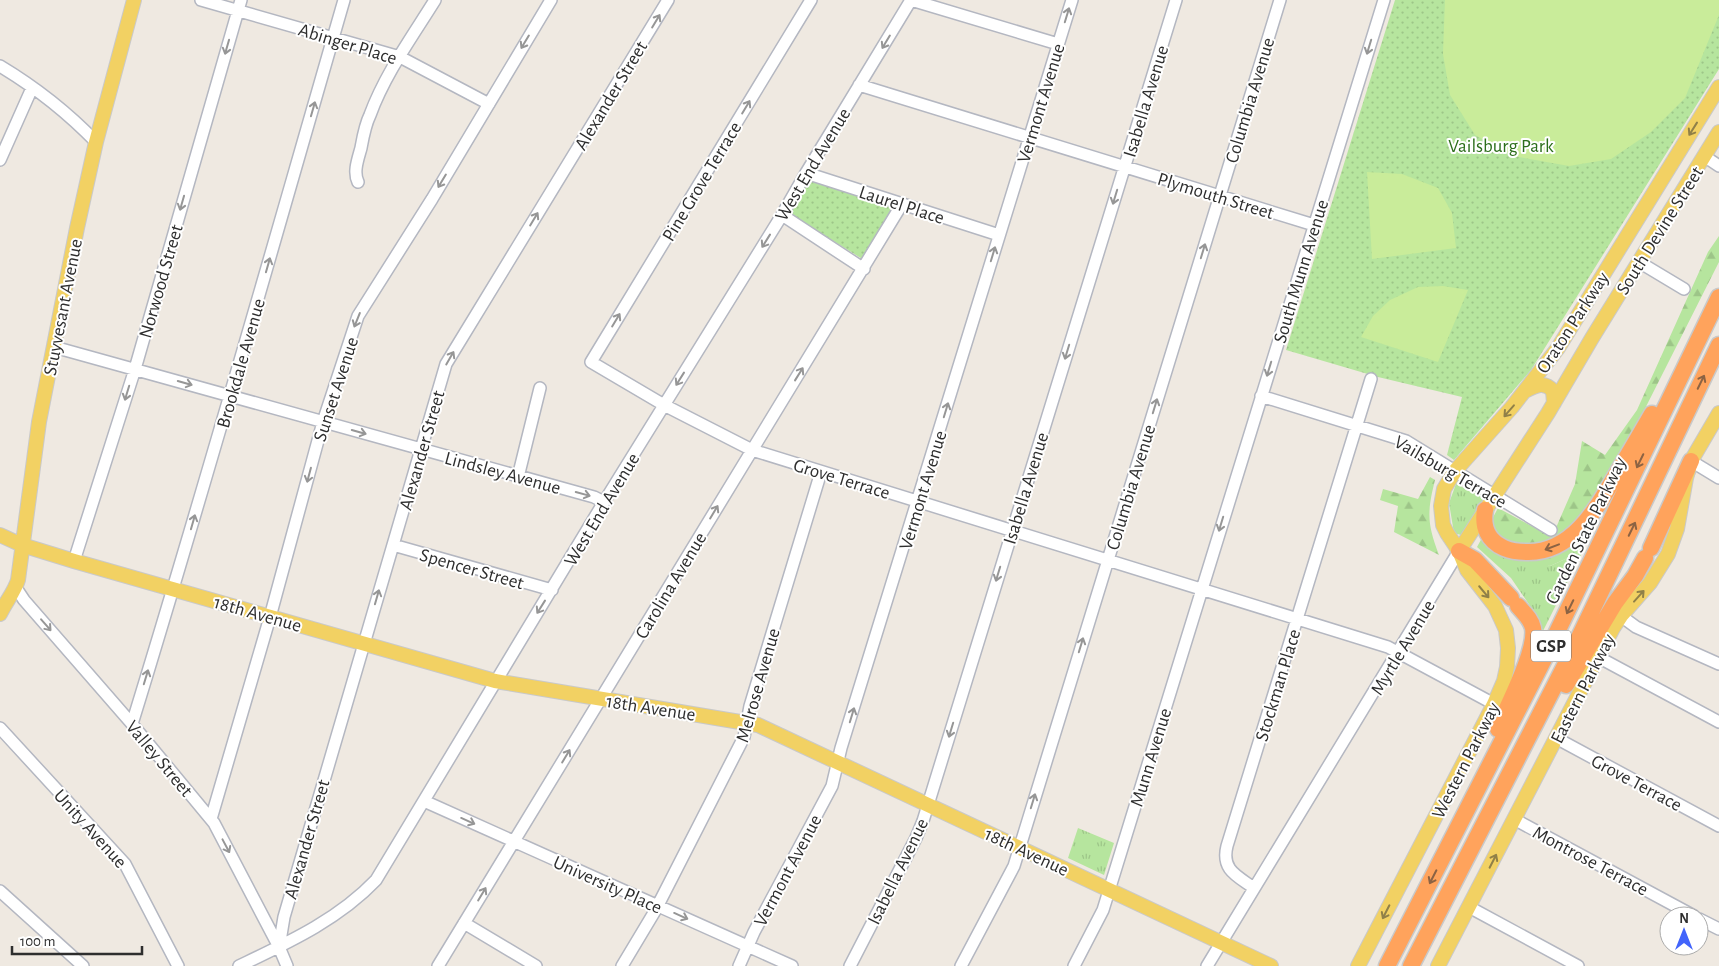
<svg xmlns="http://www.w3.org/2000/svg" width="1719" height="966" font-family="'Alegreya Sans',sans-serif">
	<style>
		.grass { fill: url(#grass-tufts) }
		.forest { fill: url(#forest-firs) }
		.park { fill: url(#park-dots) }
		.pitch { fill: #c9ec9a }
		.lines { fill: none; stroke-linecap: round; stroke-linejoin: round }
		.minor-casing { stroke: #b4b7c1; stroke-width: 14 }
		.major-casing { stroke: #c9c9c9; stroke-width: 16 }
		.highway-casing { stroke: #c9c9c9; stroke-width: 19 }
		.minor { stroke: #fff; stroke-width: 11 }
		.major { stroke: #f2d163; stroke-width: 14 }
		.highway { stroke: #ffa35c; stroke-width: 16 }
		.oneway { stroke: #969696 }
		.oneway2 { stroke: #908048 }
		.oneway3 { stroke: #8c6343 }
		.labels { text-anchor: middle; stroke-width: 4; stroke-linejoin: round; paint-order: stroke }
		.shield { fill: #fff; stroke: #6d6d6d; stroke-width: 1 }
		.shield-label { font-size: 18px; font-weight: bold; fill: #2e2e2e }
		.street-label { font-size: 19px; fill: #2e2e2e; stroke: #fff }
		.park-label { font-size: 19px; fill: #2c6e1b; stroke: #fff }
	</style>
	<defs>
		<pattern id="grass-tufts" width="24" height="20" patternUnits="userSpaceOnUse" patternTransform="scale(1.25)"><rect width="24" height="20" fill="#b6e59e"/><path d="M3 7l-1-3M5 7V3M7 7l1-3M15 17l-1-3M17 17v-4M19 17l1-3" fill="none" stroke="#9dc588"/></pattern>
		<pattern id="forest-firs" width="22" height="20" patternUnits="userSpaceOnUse" patternTransform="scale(1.25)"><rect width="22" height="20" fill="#b6e59e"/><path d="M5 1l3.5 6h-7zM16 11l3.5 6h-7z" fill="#9dc588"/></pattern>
		<pattern id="park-dots" width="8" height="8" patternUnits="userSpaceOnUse" patternTransform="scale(1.25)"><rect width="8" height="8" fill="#b6e59e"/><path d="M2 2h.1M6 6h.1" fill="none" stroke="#9dc588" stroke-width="1.8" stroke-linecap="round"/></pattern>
	</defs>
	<rect width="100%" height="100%" fill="#efe9e1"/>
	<path class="grass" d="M 1456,484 L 1484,498 L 1461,535 L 1454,533 L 1449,503 Z
		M 1483,536 L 1550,566 L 1583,551 L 1543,631 L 1537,616 L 1511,578 L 1477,547 Z
		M 1078,828 L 1114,843 L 1104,875 L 1068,858 Z"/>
	<path class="forest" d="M 1719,236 L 1719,262 L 1610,478 L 1583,517 L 1583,551 L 1550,566 L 1516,558 L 1483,536 L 1498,508 L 1552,537 L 1575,484 L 1582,441 L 1605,455 L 1637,410 L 1708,252 Z
		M 1430,477 L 1435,480 C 1427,512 1427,524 1439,555 L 1394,532 L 1398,506 L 1380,500 L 1383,489 L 1418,499 Z"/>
	<path class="park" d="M 1395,0 L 1719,0 L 1719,69 L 1531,370 L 1454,460 L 1447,455 L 1462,397 L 1378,377 L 1286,350 Z
		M 807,176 L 898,205 L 864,260 L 785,211 Z"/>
	<path class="pitch" d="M 1445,0 L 1719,0 L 1719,15 L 1685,98 L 1651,132 L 1611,159 L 1569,166 L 1513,156 L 1475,135 L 1450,95 L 1443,54 Z
		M 1367,172 L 1402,174 L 1438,188 L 1452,213 L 1456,248 L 1372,259 Z
		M 1443,286 L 1468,290 L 1438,362 L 1361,337 L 1373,316 L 1390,300 L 1418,287 Z"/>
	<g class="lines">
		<g class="minor-casing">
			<path id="minor" d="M 201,0 L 400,57 L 489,104
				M 811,0 L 591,362 L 664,405 L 752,450 L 1388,647 L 1494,704
				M 911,0 L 1058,44
				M 0,66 C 35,87 68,113 96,142
				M 859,85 L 1314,225
				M 1704,156 L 1719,166
				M 0,160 L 32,88
				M 806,173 L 999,235
				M 358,182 C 353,172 358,159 361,148 C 363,137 365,125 370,115 C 385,74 412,37 435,0
				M 782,215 L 864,269
				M 1639,262 L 1684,289
				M 54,347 L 594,497 L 604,502
				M 1261,396 L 1406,441 L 1551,530
				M 1691,461 L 1719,478
				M 518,477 L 540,388
				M 393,545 L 552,590
				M 74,561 L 135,369 L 241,0
				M 16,588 L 24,600 L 132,724 L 214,823 L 279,947 L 287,966
				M 1621,616 L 1636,627 L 1719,664
				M 1598,657 L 1719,722
				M 132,724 C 206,484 274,242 344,0
				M 0,728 L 125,864 L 178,966
				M 1556,738 L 1719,826
				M 424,801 L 792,966
				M 211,819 L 270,617 L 323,422 L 358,316 L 432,199 L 551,0
				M 1514,819 L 1694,916
				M 1254,888 C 1237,876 1221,870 1227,846 L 1371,379
				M 0,891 L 83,966
				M 1469,907 L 1578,966
				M 1699,919 L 1719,929
				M 464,923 L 536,966
				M 279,947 L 284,917 L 446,364 L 668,0
				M 239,966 C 287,943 338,920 376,880 L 604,502 L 782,215 L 806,173 L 911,0
				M 438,966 L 902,204
				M 622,966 L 655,911 L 744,737 L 750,706 L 821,472
				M 739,966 L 754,932 L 832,786 L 841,748 L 1072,0
				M 850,966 L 916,838 L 923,821 L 1176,0
				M 961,966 L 1014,866 L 1280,0
				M 1074,966 L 1103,910 L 1384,0
				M 1207,966 L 1459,551"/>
		</g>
		<g class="major-casing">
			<path id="major" d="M 1525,391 C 1536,385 1545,381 1553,391 L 1554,403
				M 0,535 L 22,545 L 74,561 L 495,681 L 758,725 L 1271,966
				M 1459,551 L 1548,413 L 1592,338 L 1719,132
				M 0,614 C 5,603 15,591 18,580 L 39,422 L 77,228 L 96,142 L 134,0
				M 1358,966 L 1494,704 L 1504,681 L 1507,667 L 1508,648 L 1506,630 L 1495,606 L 1467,570 L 1459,551 L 1447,533 L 1443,525 L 1441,506 L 1444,489 L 1455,471 L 1512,407 L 1558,348 L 1719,87
				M 1438,966 L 1613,628 L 1621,616 L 1650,583 L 1668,554 L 1677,529 L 1686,478 L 1691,461 L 1719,413"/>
		</g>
		<g class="highway-casing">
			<path id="highway" d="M 1485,510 C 1482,527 1488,541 1504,548 C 1511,551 1519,552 1527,552 C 1574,553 1598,506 1619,470 C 1630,452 1641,433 1652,414
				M 1651,548 L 1691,461
				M 1459,551 L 1475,560 L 1511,598
				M 1566,685 L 1615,603 L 1635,576 L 1645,558
				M 1498,729 C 1507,706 1537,651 1533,628 C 1531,619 1524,613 1518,606
				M 1387,966 L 1544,659 L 1719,297
				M 1411,966 L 1573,650 L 1719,345"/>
		</g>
		<use href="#minor" class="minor"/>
		<use href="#major" class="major"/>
		<use href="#highway" class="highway"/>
	</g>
	<defs><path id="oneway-shaft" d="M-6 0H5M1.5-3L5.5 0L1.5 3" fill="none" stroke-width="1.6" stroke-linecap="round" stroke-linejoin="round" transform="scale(1.25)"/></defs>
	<g class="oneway">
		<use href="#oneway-shaft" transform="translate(1067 15) rotate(-73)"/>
		<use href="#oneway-shaft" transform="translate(656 21) rotate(-59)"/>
		<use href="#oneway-shaft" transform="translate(525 42) rotate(121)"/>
		<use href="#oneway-shaft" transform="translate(886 42) rotate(121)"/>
		<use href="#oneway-shaft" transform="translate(227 47) rotate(106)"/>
		<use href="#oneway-shaft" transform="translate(1369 47) rotate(107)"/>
		<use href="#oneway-shaft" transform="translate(746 107) rotate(-59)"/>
		<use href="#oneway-shaft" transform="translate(313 109) rotate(-74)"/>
		<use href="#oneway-shaft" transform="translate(442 181) rotate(121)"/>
		<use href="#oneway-shaft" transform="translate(1115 197) rotate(107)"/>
		<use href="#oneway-shaft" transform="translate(182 203) rotate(106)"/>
		<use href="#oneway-shaft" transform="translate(534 219) rotate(-59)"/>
		<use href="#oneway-shaft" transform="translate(766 241) rotate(122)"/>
		<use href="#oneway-shaft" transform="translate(1203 251) rotate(-73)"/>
		<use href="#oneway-shaft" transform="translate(993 254) rotate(-73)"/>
		<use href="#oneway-shaft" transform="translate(268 265) rotate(-74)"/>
		<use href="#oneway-shaft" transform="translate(357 320) rotate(112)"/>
		<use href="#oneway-shaft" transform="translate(616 320) rotate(-59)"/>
		<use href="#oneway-shaft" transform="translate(1067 352) rotate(107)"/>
		<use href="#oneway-shaft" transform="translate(450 358) rotate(-60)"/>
		<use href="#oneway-shaft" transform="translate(1269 369) rotate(107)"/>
		<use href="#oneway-shaft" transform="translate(799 374) rotate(-58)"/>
		<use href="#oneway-shaft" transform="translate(680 379) rotate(122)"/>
		<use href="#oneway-shaft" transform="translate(185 383) rotate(16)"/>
		<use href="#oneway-shaft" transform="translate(127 393) rotate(107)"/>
		<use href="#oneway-shaft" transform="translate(1155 406) rotate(-73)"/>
		<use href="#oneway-shaft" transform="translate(946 410) rotate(-73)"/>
		<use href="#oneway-shaft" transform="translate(359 432) rotate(16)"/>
		<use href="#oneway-shaft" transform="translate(309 475) rotate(105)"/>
		<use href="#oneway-shaft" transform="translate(583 494) rotate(15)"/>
		<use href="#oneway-shaft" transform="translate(714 512) rotate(-59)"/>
		<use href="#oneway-shaft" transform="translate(193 522) rotate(-74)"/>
		<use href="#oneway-shaft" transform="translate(1221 524) rotate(107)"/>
		<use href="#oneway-shaft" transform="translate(998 574) rotate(107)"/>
		<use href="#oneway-shaft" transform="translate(377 597) rotate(-74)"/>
		<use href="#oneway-shaft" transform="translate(541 607) rotate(122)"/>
		<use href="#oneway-shaft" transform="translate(46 625) rotate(49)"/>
		<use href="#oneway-shaft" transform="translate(1081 645) rotate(-73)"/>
		<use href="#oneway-shaft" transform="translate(146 677) rotate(-73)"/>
		<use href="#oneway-shaft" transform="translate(852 715) rotate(-73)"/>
		<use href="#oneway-shaft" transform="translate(951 730) rotate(107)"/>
		<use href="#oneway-shaft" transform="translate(566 756) rotate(-59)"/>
		<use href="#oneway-shaft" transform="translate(1033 801) rotate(-73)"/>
		<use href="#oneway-shaft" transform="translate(468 821) rotate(24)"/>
		<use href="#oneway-shaft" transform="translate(226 846) rotate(62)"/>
		<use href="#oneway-shaft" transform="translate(482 894) rotate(-59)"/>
		<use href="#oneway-shaft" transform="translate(681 916) rotate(24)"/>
	</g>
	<g class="oneway2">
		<use href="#oneway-shaft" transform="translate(1693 129) rotate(122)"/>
		<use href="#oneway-shaft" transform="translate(1509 411) rotate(131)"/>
		<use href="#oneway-shaft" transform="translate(1484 592) rotate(50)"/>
		<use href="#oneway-shaft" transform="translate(1639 596) rotate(-48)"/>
		<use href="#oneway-shaft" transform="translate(1493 861) rotate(-63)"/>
		<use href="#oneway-shaft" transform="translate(1386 912) rotate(117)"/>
	</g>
	<g class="oneway3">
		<use href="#oneway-shaft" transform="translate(1701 382) rotate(-64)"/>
		<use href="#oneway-shaft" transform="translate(1640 461) rotate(116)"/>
		<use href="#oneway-shaft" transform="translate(1632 529) rotate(-64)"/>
		<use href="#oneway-shaft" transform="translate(1552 547) rotate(159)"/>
		<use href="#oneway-shaft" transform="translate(1570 607) rotate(116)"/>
		<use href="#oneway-shaft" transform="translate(1433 877) rotate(117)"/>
	</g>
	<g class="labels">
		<rect class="shield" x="1531" y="630.5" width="40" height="31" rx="4"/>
		<g class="shield-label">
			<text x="1551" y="652">GSP</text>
		</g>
		<g class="street-label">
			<text transform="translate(348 43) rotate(17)" y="7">Abinger Place</text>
			<text transform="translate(610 95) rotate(-59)" y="7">Alexander Street</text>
			<text transform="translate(1249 100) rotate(-73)" y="7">Columbia Avenue</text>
			<text transform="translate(1145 101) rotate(-73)" y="7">Isabella Avenue</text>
			<text transform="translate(1040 103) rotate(-73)" y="7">Vermont Avenue</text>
			<text transform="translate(812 164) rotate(-59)" y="7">West End Avenue</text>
			<text transform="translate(701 181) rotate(-59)" y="7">Pine Grove Terrace</text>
			<text transform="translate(1216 195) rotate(17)" y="7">Plymouth Street</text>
			<text transform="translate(902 204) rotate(18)" y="7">Laurel Place</text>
			<text transform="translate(1659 230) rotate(-58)" y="7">South Devine Street</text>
			<text transform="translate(1300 271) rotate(-73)" y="7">South Munn Avenue</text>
			<text transform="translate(160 281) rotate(-74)" y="7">Norwood Street</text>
			<text transform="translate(62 307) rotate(-79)" y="7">Stuyvesant Avenue</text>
			<text transform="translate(1572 322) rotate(-57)" y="7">Oraton Parkway</text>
			<text transform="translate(240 363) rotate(-74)" y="7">Brookdale Avenue</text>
			<text transform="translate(335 389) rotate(-72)" y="7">Sunset Avenue</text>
			<text transform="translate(421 450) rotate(-74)" y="7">Alexander Street</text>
			<text transform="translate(1451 471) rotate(30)" y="7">Vailsburg Terrace</text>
			<text transform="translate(503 472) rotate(15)" y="7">Lindsley Avenue</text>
			<text transform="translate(842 478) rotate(17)" y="7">Grove Terrace</text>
			<text transform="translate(1130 487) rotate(-73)" y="7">Columbia Avenue</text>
			<text transform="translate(1025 488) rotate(-73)" y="7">Isabella Avenue</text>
			<text transform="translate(922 490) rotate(-73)" y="7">Vermont Avenue</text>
			<text transform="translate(601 509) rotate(-59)" y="7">West End Avenue</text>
			<text transform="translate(1585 530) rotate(-64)" y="7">Garden State Parkway</text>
			<text transform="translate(472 568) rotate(16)" y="7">Spencer Street</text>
			<text transform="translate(670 585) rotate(-59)" y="7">Carolina Avenue</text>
			<text transform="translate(258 613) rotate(16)" y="7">18th Avenue</text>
			<text transform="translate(1402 647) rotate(-59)" y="7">Myrtle Avenue</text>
			<text transform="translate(757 685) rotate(-74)" y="7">Melrose Avenue</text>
			<text transform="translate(1277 685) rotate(-73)" y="7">Stockman Place</text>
			<text transform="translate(1582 688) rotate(-63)" y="7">Eastern Parkway</text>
			<text transform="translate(651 707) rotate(9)" y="7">18th Avenue</text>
			<text transform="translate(1150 757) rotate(-73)" y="7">Munn Avenue</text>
			<text transform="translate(160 758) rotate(50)" y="7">Valley Street</text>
			<text transform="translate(1465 760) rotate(-63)" y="7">Western Parkway</text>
			<text transform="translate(1637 782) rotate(28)" y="7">Grove Terrace</text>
			<text transform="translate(91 828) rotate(48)" y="7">Unity Avenue</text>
			<text transform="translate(306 839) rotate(-74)" y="7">Alexander Street</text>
			<text transform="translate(1027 851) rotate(25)" y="7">18th Avenue</text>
			<text transform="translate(1591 860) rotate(28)" y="7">Montrose Terrace</text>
			<text transform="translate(787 870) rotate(-62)" y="7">Vermont Avenue</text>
			<text transform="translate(897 871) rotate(-64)" y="7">Isabella Avenue</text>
			<text transform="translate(608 884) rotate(24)" y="7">University Place</text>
		</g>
		<g class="park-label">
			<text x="1501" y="152">Vailsburg Park</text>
		</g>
	</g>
	<g transform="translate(1684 931)"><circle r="24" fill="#ffffff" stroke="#ababab"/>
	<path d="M0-4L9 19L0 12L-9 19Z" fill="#4264fb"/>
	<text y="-8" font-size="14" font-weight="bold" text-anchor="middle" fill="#2e2e2e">N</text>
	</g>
	<path d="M12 946v8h130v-8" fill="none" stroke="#2e2e2e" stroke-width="2.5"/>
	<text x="20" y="946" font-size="15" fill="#2e2e2e" stroke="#ffffff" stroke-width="4" paint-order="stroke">100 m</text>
</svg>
